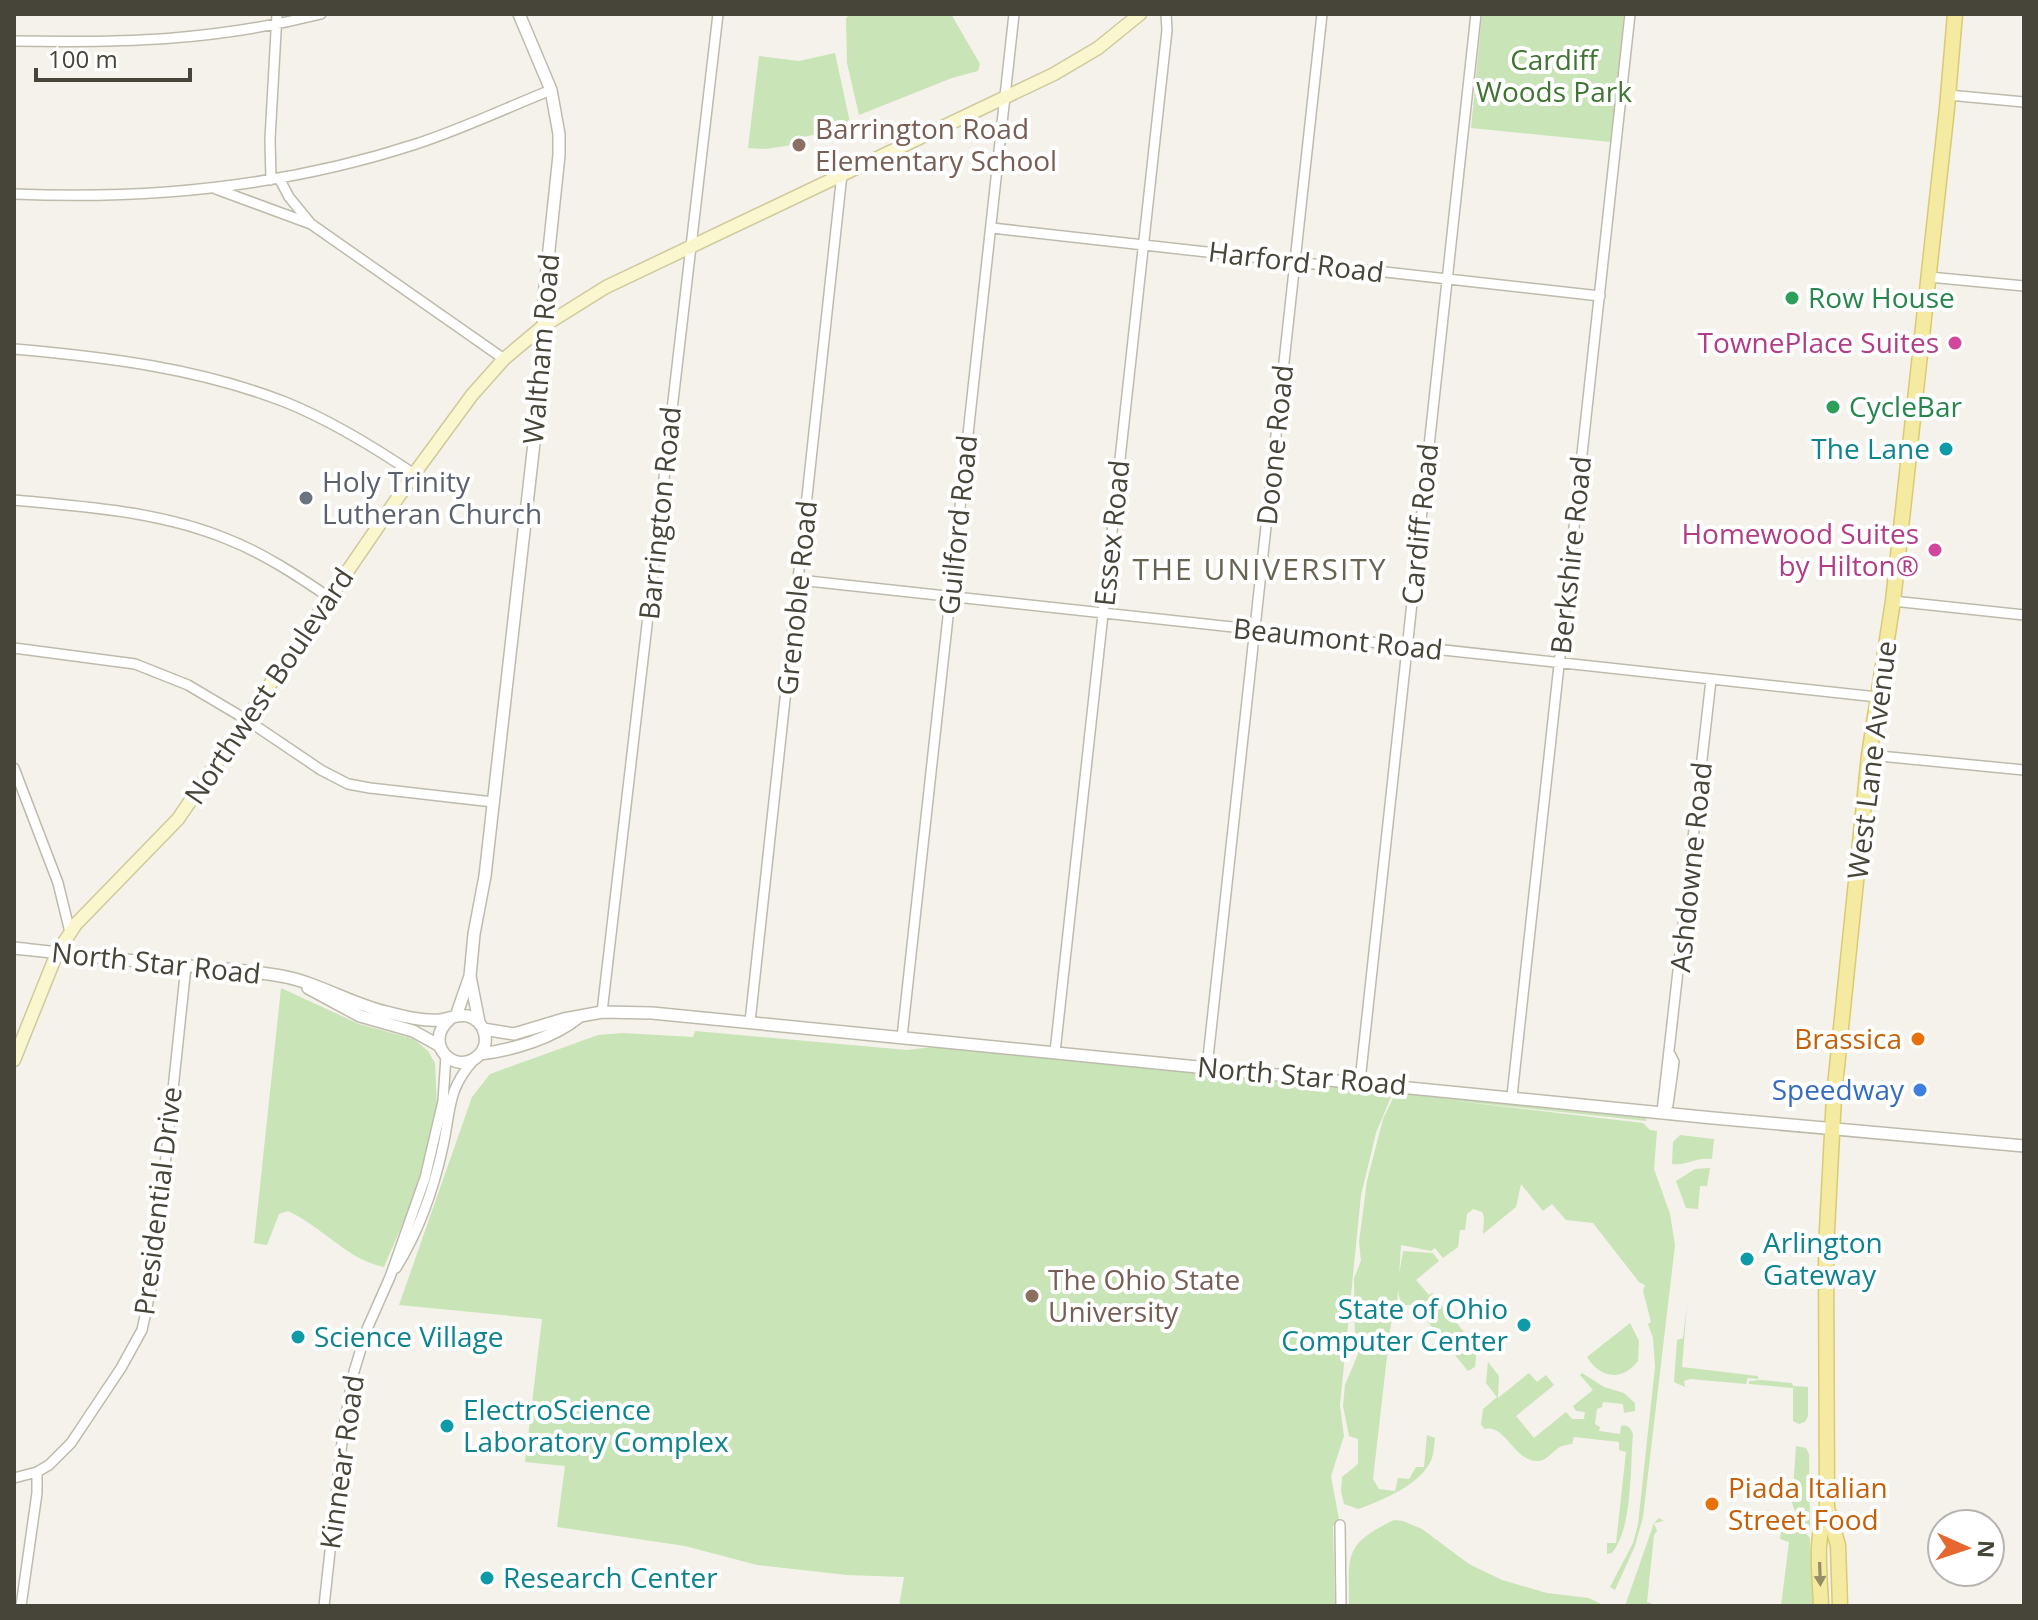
<svg xmlns="http://www.w3.org/2000/svg" width="2038" height="1620" font-family="'Open Sans',sans-serif">
	<style>
		.green { fill: #c9e4b7 }
		.lines { fill: none; stroke-linecap: round; stroke-linejoin: round }
		.minor-casing { stroke: #bebbad; stroke-width: 12 }
		.tertiary-casing { stroke: #bebbad; stroke-width: 14 }
		.secondary-casing { stroke: #cfc99e; stroke-width: 15 }
		.primary-casing { stroke: #d9ca73; stroke-width: 17 }
		.minor { stroke: #fff; stroke-width: 9 }
		.tertiary { stroke: #fff; stroke-width: 11 }
		.secondary { stroke: #faf6ce; stroke-width: 12 }
		.primary { stroke: #f5eaa2; stroke-width: 14 }
		.oneway { fill: #958f68 }
		.education-dot { fill: #8d6e63; stroke: #fff; stroke-width: 3 }
		.leisure-dot { fill: #2e9e5b; stroke: #fff; stroke-width: 3 }
		.hotel-dot { fill: #d1479c; stroke: #fff; stroke-width: 3 }
		.culture-dot { fill: #0f9aa8; stroke: #fff; stroke-width: 3 }
		.worship-dot { fill: #6b7280; stroke: #fff; stroke-width: 3 }
		.food-dot { fill: #e8710a; stroke: #fff; stroke-width: 3 }
		.shop-dot { fill: #3f7fe0; stroke: #fff; stroke-width: 3 }
		.labels { text-anchor: middle; stroke-width: 8; stroke-linejoin: round; paint-order: stroke }
		.park-label { font-size: 28px; fill: #407431; stroke: #fff }
		.education-label { font-size: 28px; fill: #785e54; stroke: #fff; text-anchor: start }
		.street-label { font-size: 28px; fill: #474439; stroke: #fff }
		.leisure-label { font-size: 28px; fill: #27864d; stroke: #fff; text-anchor: start }
		.hotel-label { font-size: 28px; fill: #b23c85; stroke: #fff; text-anchor: end }
		.culture-label { font-size: 28px; fill: #0d838f; stroke: #fff; text-anchor: start }
		.worship-label { font-size: 28px; fill: #5b616d; stroke: #fff; text-anchor: start }
		.food-label { font-size: 28px; fill: #c56008; stroke: #fff; text-anchor: end }
		.shop-label { font-size: 28px; fill: #366cbe; stroke: #fff; text-anchor: end }
		.neighbourhood-label { font-size: 30px; letter-spacing: 2px; fill: #696351; stroke: #fff }
	</style>
	<rect width="100%" height="100%" fill="#f4f2ea"/>
	<path class="green" d="M 849,14 L 951,14 L 980,64 L 978,71 L 952,78 L 859,115 L 847,63 L 846,19 Z
		M 1482,14 L 1624,14 L 1611,142 L 1471,128 Z
		M 835,53 L 851,127 L 798,138 L 798,144 L 766,149 L 748,148 L 759,56 L 799,61 Z
		M 281,988 L 359,1024 L 414,1039 L 428,1051 L 435,1063 L 437,1108 L 418,1188 L 384,1267 C 346,1259 323,1227 288,1211 L 279,1214 L 267,1245 L 254,1243 Z
		M 695,1031 L 907,1050 L 933,1047 L 1393,1092 L 1376,1133 L 1361,1195 L 1340,1405 L 1344,1436 L 1331,1476 L 1340,1525 L 1333,1526 L 1335,1606 L 899,1606 L 904,1577 L 847,1575 L 757,1565 L 685,1546 L 557,1527 L 565,1466 L 525,1462 L 542,1319 L 399,1305 L 472,1097 L 490,1074 L 598,1035 L 623,1033 L 693,1037 Z
		M 1396,1092 L 1645,1118 L 1647,1121 L 1447,1100 L 1643,1123 L 1650,1130 L 1657,1131 L 1654,1169 L 1670,1214 L 1675,1245 L 1643,1517 L 1635,1546 L 1615,1590 L 1610,1587 L 1633,1543 L 1638,1524 L 1655,1367 L 1653,1338 L 1648,1324 L 1651,1322 L 1643,1291 L 1645,1285 L 1639,1282 L 1593,1223 L 1566,1220 L 1552,1204 L 1543,1211 L 1521,1184 L 1516,1207 L 1483,1234 L 1484,1217 L 1482,1212 L 1473,1209 L 1467,1214 L 1465,1230 L 1460,1230 L 1458,1247 L 1443,1258 L 1435,1248 L 1431,1251 L 1401,1245 L 1397,1307 L 1393,1313 L 1390,1330 L 1373,1479 L 1379,1489 L 1395,1491 L 1398,1478 L 1409,1479 L 1416,1467 L 1424,1467 L 1427,1435 L 1435,1438 C 1434,1444 1434,1452 1432,1458 C 1423,1484 1381,1501 1358,1509 L 1344,1504 L 1341,1491 L 1342,1477 L 1358,1464 L 1358,1439 L 1349,1436 L 1343,1406 L 1345,1385 L 1358,1354 L 1355,1345 L 1354,1278 L 1361,1261 L 1359,1242 L 1367,1181 L 1383,1119 Z
		M 1680,1135 L 1714,1139 L 1712,1159 C 1696,1157 1686,1166 1672,1164 L 1673,1142 Z
		M 1710,1168 L 1707,1186 L 1700,1186 L 1698,1209 L 1686,1208 L 1676,1181 L 1695,1169 Z
		M 1403,1251 L 1433,1253 L 1439,1261 L 1416,1280 L 1429,1295 L 1432,1293 L 1477,1348 L 1475,1367 L 1468,1371 L 1414,1305 L 1403,1305 C 1393,1292 1401,1267 1403,1251 Z
		M 1687,1304 L 1682,1367 L 1758,1376 L 1758,1379 L 1748,1378 L 1746,1384 L 1690,1379 L 1684,1381 L 1685,1387 L 1674,1382 L 1677,1340 L 1683,1338 Z
		M 1630,1323 L 1639,1341 L 1638,1361 C 1622,1382 1600,1378 1587,1357 Z
		M 1488,1362 L 1499,1376 L 1498,1398 L 1529,1373 L 1537,1382 L 1546,1375 L 1554,1385 L 1516,1416 L 1534,1438 L 1566,1412 L 1572,1419 L 1584,1419 L 1585,1412 L 1576,1411 L 1573,1406 L 1593,1390 L 1580,1375 L 1582,1373 L 1604,1387 L 1624,1393 L 1635,1403 L 1635,1411 L 1624,1413 L 1623,1404 L 1603,1402 L 1602,1407 L 1597,1409 L 1595,1424 L 1600,1427 L 1599,1431 L 1620,1434 L 1621,1426 C 1628,1424 1631,1429 1633,1434 C 1630,1468 1633,1527 1612,1553 L 1607,1554 L 1607,1543 L 1616,1543 L 1626,1452 L 1619,1450 L 1619,1442 L 1574,1437 L 1572,1444 C 1568,1445 1564,1445 1560,1447 C 1552,1451 1547,1461 1538,1461 C 1514,1462 1506,1424 1485,1429 L 1481,1425 L 1483,1409 L 1497,1397 L 1486,1383 Z
		M 1761,1380 L 1792,1383 L 1793,1386 L 1808,1387 L 1808,1416 L 1805,1422 L 1799,1424 L 1793,1421 L 1793,1388 L 1749,1384 L 1749,1381 Z
		M 1796,1446 L 1806,1448 L 1809,1454 L 1810,1528 L 1799,1522 L 1792,1503 Z
		M 1659,1518 L 1664,1521 L 1654,1523 L 1657,1531 L 1654,1535 L 1647,1602 L 1655,1605 L 1625,1606 L 1654,1523 Z
		M 1394,1520 L 1403,1521 L 1422,1529 L 1469,1564 L 1502,1580 L 1547,1593 L 1589,1598 L 1605,1606 L 1349,1606 C 1349,1556 1343,1544 1394,1520 Z
		M 1786,1528 L 1802,1530 L 1810,1538 L 1813,1606 L 1781,1606 L 1789,1542 L 1780,1539 L 1781,1532 Z"/>
	<g class="lines">
		<g class="minor-casing">
			<path id="minor" d="M 14,41 C 124,43 213,41 321,14
				M 1948,95 L 2024,102
				M 279,178 L 289,197 L 311,224 L 504,359
				M 271,180 L 270,139 L 277,14
				M 216,189 L 311,224
				M 14,194 C 149,200 287,186 416,144 C 462,129 506,108 551,90
				M 992,228 L 1600,296
				M 1929,277 L 2024,286
				M 14,349 C 106,357 198,368 285,402 C 330,420 374,447 414,474
				M 14,500 C 86,507 159,511 227,539 C 263,553 298,576 330,598
				M 799,580 L 1877,697
				M 1893,601 L 2024,615
				M 14,648 L 135,664 L 188,685 L 247,720 L 321,770 L 348,784 L 370,788 L 493,802
				M 1869,755 L 2024,770
				M 14,768 L 58,883 L 70,932
				M 602,1012 L 718,14
				M 750,1022 L 842,174
				M 902,1037 L 1014,14
				M 1055,1052 L 1167,30 L 1166,14
				M 1207,1067 L 1322,14
				M 1360,1081 L 1476,14
				M 1512,1096 L 1630,14
				M 1668,1105 L 1674,1062 L 1670,1054
				M 1662,1112 L 1711,680
				M 396,1268 C 419,1231 434,1188 443,1146 C 451,1110 447,1089 474,1060
				M 14,1478 L 37,1472 L 49,1465 L 71,1443 L 121,1368 L 142,1330 L 153,1279 L 186,966
				M 1340,1525 L 1341,1606
				M 21,1606 L 37,1493 L 37,1472
				M 324,1606 L 343,1433 L 353,1375 L 367,1329 L 390,1277 L 425,1178 L 443,1101 L 446,1056"/>
		</g>
		<g class="tertiary-casing">
			<path id="tertiary" d="M 14,948 C 69,954 123,960 178,965 C 212,968 247,970 281,976 C 320,983 352,1005 390,1013 C 406,1017 422,1021 439,1020 C 448,1019 458,1014 468,1016 C 485,1021 491,1043 479,1055 C 456,1078 421,1043 450,1019
				M 470,976 L 479,1022
				M 308,988 L 360,1016 L 413,1031 L 440,1046
				M 456,1016 L 470,976 L 474,934 L 485,876 L 542,372 L 544,297 L 559,155 L 559,134 L 551,90 L 519,14
				M 483,1029 L 514,1034 L 564,1019 L 602,1012 L 652,1013 L 1713,1118 L 2024,1146
				M 480,1054 C 513,1050 553,1038 579,1017"/>
		</g>
		<g class="secondary-casing">
			<path id="secondary" d="M 14,1060 L 57,953 L 76,924 L 178,819 L 414,474 L 472,395 L 504,359 L 542,327 L 606,287 L 1054,74 L 1098,48 L 1140,14"/>
		</g>
		<g class="primary-casing">
			<path id="primary" d="M 1827,1508 L 1838,1545 L 1840,1606
				M 1821,1606 C 1820,1573 1814,1540 1827,1508 L 1826,1249 L 1834,1096 L 1869,755 L 1893,601 L 1947,108 L 1955,14"/>
		</g>
		<use href="#minor" class="minor"/>
		<use href="#tertiary" class="tertiary"/>
		<use href="#secondary" class="secondary"/>
		<use href="#primary" class="primary"/>
	</g>
	<defs><path id="oneway-solid" d="M-6-.8H1V-3.2L6.5 0L1 3.2V.8H-6Z" transform="scale(2)"/></defs>
	<use class="oneway" href="#oneway-solid" transform="translate(1820 1574) rotate(88)"/>
	<g class="education-dot">
		<circle cx="799" cy="145" r="8"/>
		<circle cx="1032" cy="1296" r="8"/>
	</g>
	<g class="leisure-dot">
		<circle cx="1792" cy="298" r="8"/>
		<circle cx="1833" cy="407" r="8"/>
	</g>
	<g class="hotel-dot">
		<circle cx="1955" cy="343" r="8"/>
		<circle cx="1935" cy="550" r="8"/>
	</g>
	<g class="culture-dot">
		<circle cx="1946" cy="449" r="8"/>
		<circle cx="1747" cy="1259" r="8"/>
		<circle cx="1524" cy="1325" r="8"/>
		<circle cx="298" cy="1337" r="8"/>
		<circle cx="447" cy="1426" r="8"/>
		<circle cx="487" cy="1578" r="8"/>
	</g>
	<circle class="worship-dot" cx="306" cy="498" r="8"/>
	<g class="food-dot">
		<circle cx="1918" cy="1039" r="8"/>
		<circle cx="1712" cy="1504" r="8"/>
	</g>
	<circle class="shop-dot" cx="1920" cy="1090" r="8"/>
	<g class="labels">
		<g class="park-label">
			<text x="1554" y="70">Cardiff<tspan x="1554" dy="32">Woods Park</tspan></text>
		</g>
		<g class="education-label">
			<text x="815" y="139">Barrington Road<tspan x="815" dy="32">Elementary School</tspan></text>
			<text x="1048" y="1290">The Ohio State<tspan x="1048" dy="32">University</tspan></text>
		</g>
		<g class="street-label">
			<text transform="translate(1296 262) rotate(7)" y="10">Harford Road</text>
			<text transform="translate(541 349) rotate(-85)" y="10">Waltham Road</text>
			<text transform="translate(1275 445) rotate(-84)" y="10">Doone Road</text>
			<text transform="translate(660 513) rotate(-84)" y="10">Barrington Road</text>
			<text transform="translate(1420 524) rotate(-84)" y="10">Cardiff Road</text>
			<text transform="translate(958 525) rotate(-84)" y="10">Guilford Road</text>
			<text transform="translate(1112 533) rotate(-84)" y="10">Essex Road</text>
			<text transform="translate(1571 555) rotate(-84)" y="10">Berkshire Road</text>
			<text transform="translate(797 598) rotate(-84)" y="10">Grenoble Road</text>
			<text transform="translate(1338 639) rotate(6)" y="10">Beaumont Road</text>
			<text transform="translate(269 686) rotate(-56)" y="10">Northwest Boulevard</text>
			<text transform="translate(1872 760) rotate(-83)" y="10">West Lane Avenue</text>
			<text transform="translate(1691 867) rotate(-84)" y="10">Ashdowne Road</text>
			<text transform="translate(156 963) rotate(6)" y="10">North Star Road</text>
			<text transform="translate(1302 1076) rotate(5)" y="10">North Star Road</text>
			<text transform="translate(158 1201) rotate(-83)" y="10">Presidential Drive</text>
			<text transform="translate(342 1462) rotate(-82)" y="10">Kinnear Road</text>
		</g>
		<g class="leisure-label">
			<text x="1808" y="308">Row House</text>
			<text x="1849" y="417">CycleBar</text>
		</g>
		<g class="hotel-label">
			<text x="1939" y="353">TownePlace Suites</text>
			<text x="1919" y="544">Homewood Suites<tspan x="1919" dy="32">by Hilton®</tspan></text>
		</g>
		<g class="culture-label">
			<text x="1930" y="459" text-anchor="end">The Lane</text>
			<text x="1763" y="1253">Arlington<tspan x="1763" dy="32">Gateway</tspan></text>
			<text x="1508" y="1319" text-anchor="end">State of Ohio<tspan x="1508" dy="32">Computer Center</tspan></text>
			<text x="314" y="1347">Science Village</text>
			<text x="463" y="1420">ElectroScience<tspan x="463" dy="32">Laboratory Complex</tspan></text>
			<text x="503" y="1588">Research Center</text>
		</g>
		<g class="worship-label">
			<text x="322" y="492">Holy Trinity<tspan x="322" dy="32">Lutheran Church</tspan></text>
		</g>
		<g class="food-label">
			<text x="1902" y="1049">Brassica</text>
			<text x="1728" y="1498" text-anchor="start">Piada Italian<tspan x="1728" dy="32">Street Food</tspan></text>
		</g>
		<g class="shop-label">
			<text x="1904" y="1100">Speedway</text>
		</g>
		<g class="neighbourhood-label">
			<text x="1260" y="580">THE UNIVERSITY</text>
		</g>
	</g>
	<rect width="2038" height="1620" fill="none" stroke="#474439" stroke-width="32"/>
	<g transform="translate(1966 1548) rotate(93)"><circle r="38" fill="#ffffff" stroke="#b5b4b0" stroke-width="2"/>
	<path d="M0-6L14 30L0 20L-14 30Z" fill="#e6672f"/>
	<text y="-12" font-size="22" font-weight="bold" text-anchor="middle" fill="#474439">N</text>
	</g>
	<path d="M36 68v12h154v-12" fill="none" stroke="#474439" stroke-width="4"/>
	<text x="48" y="68" font-size="24" fill="#474439" stroke="#ffffff" stroke-width="6" paint-order="stroke">100 m</text>
</svg>
